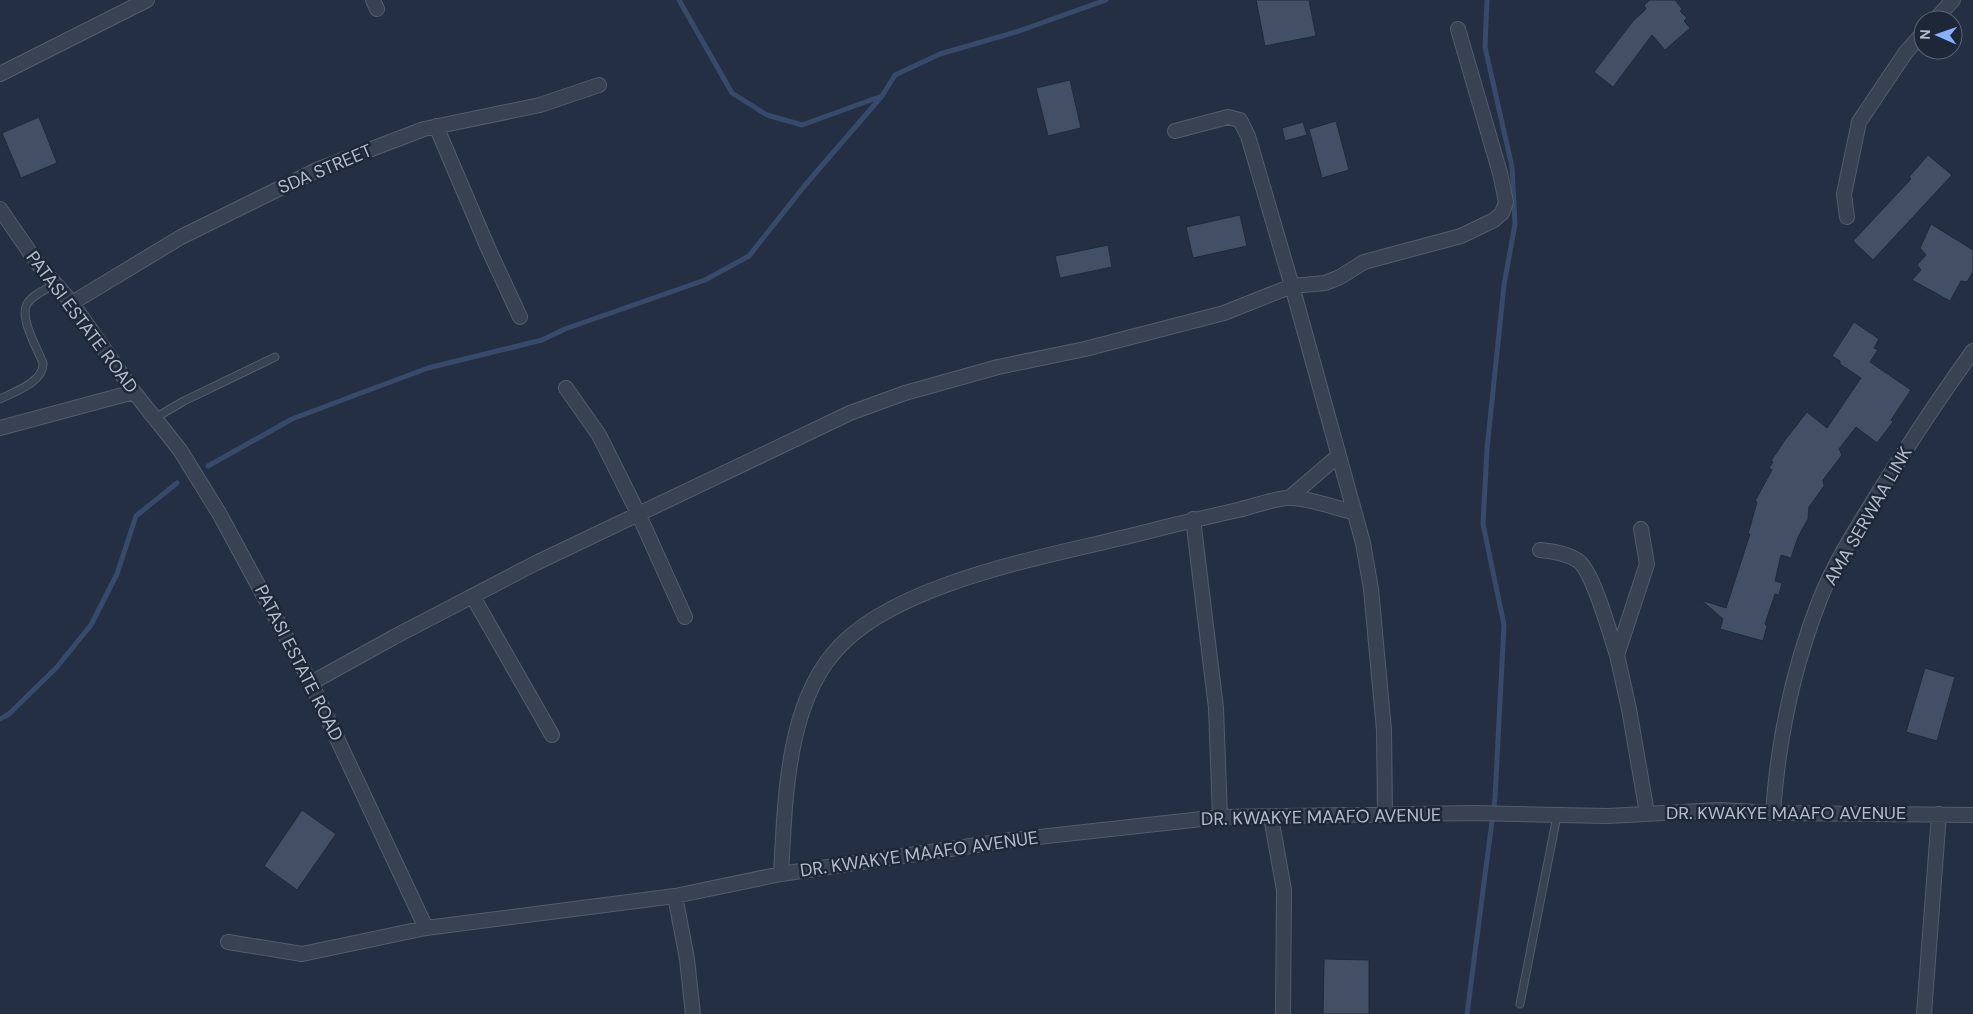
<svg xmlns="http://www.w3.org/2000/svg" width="1973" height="1014" font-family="'DM Sans',sans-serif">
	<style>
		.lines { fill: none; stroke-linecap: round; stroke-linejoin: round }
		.stream { stroke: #374a6b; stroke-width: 5 }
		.building { fill: #434f65; stroke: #1f2939 }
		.lane-casing { stroke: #535d6c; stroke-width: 9 }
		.street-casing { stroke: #535d6c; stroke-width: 16 }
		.lane { stroke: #384252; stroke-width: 7 }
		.street { stroke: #384252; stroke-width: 14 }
		.labels { text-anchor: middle; stroke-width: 5; stroke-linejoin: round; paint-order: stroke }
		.street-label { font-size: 18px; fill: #b5bdcc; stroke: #1d2738 }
	</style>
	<rect width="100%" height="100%" fill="#242f43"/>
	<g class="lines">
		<path class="stream" d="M 679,0 L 732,93 L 767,115 L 802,125 L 882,96
			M 208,466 L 292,419 L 361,393 L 428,368 L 542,340 L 565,329 L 705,280 L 749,256 L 806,184 L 882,96 L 895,75 L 940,54 L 1019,31 L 1106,0
			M 0,719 L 9,714 L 57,667 L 91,625 L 117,574 L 136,516 L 177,483
			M 1467,1014 L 1495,798 L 1504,625 L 1483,524 L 1487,449 L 1504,285 L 1515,224 L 1512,167 L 1485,47 L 1487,0"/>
	</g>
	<path class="building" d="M 1256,0 L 1309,0 L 1316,36 L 1265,46 Z
		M 1650,0 L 1675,0 L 1682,9 L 1680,11 L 1687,18 L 1684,21 L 1690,28 L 1665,50 L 1652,35 L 1613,87 L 1594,72 L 1633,21 L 1646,9 L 1644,5 Z
		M 1070,80 L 1081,128 L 1048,136 L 1036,88 Z
		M 39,117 L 57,163 L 21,178 L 2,133 Z
		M 1336,121 L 1349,170 L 1322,178 L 1309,129 Z
		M 1303,122 L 1307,135 L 1285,141 L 1282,128 Z
		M 1928,155 L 1952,175 L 1873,260 L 1853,241 L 1911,179 L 1909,177 Z
		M 1240,215 L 1247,246 L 1193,258 L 1186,227 Z
		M 1931,224 L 1973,250 L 1973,272 L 1967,282 L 1961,281 L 1950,301 L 1912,280 L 1921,270 L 1917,265 L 1926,255 L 1920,248 Z
		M 1108,245 L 1112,267 L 1060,278 L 1055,256 Z
		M 1854,322 L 1879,339 L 1874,348 L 1878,350 L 1870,362 L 1911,390 L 1891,420 L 1893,422 L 1877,443 L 1856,427 L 1839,449 L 1842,455 L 1823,480 L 1824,486 L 1809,507 L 1808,519 L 1798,537 L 1791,558 L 1781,555 L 1775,581 L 1782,583 L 1779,595 L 1775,594 L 1765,624 L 1767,626 L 1763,641 L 1720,629 L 1723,619 L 1701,600 L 1726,608 L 1750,534 L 1748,534 L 1757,502 L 1755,501 L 1772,470 L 1769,468 L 1773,462 L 1771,461 L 1785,440 L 1807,412 L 1827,428 L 1861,378 L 1840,364 L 1840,361 L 1832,356 Z
		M 1925,668 L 1955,677 L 1937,741 L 1906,732 Z
		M 302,810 L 336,834 L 297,890 L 264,866 Z
		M 1324,959 L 1369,960 L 1369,1014 L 1323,1014 Z"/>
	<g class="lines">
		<g class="lane-casing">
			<path id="lane" d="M 0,399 C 14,392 44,382 43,363 C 38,350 19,318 27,304 C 32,295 47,289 55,284
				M 155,418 L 184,401 L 275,357
				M 1520,1004 L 1557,816"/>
		</g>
		<g class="street-casing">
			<path id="street" d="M 373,0 L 377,9
				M 1935,20 L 1953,0
				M 0,74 L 147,0
				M 436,126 L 488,248 L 520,317
				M 0,209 L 38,264 L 72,303 L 134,392 L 180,450 L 219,513 L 311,683 L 426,928 L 675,896 L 781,874 L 1011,840 L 1220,817 L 1474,813 L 1607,816 L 1720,810 L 1773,813 L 1973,815
				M 1847,217 L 1844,194 L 1859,122 L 1906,52 L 1923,33
				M 72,303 L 181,237 L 319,169 L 424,129 L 540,105 L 599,85
				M 566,388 L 599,435 L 638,513 L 685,617
				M 0,428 L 134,392
				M 1289,498 L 1338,456
				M 1193,519 L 1216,708 L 1220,817
				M 1641,529 L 1647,564 L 1617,655 L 1629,709 L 1647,813
				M 1540,550 C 1552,551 1566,553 1577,560 C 1593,569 1610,635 1617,655
				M 473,597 L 552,735
				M 311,683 L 394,637 L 536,563 L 850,413 L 905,393 L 998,367 L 1085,349 L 1224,313 L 1292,286 L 1248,136 L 1240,120 L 1228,117 L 1175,131
				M 1773,813 C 1778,740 1793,668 1820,599 C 1836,559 1860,523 1882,487 C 1911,441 1941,395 1973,351
				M 1385,815 L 1384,730 L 1371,589 L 1363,543 L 1292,286 L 1325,283 L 1340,277 L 1364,262 L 1461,236 L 1494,220 L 1502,213 L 1506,202 L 1500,173 L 1458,29
				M 1271,817 L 1284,890 L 1283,1014
				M 781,874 C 785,804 786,711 832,655 C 890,581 1057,555 1146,532 C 1177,524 1207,517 1238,510 C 1254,506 1272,499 1288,498 C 1306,497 1335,508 1353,512
				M 675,896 L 687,959 L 693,1014
				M 228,942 L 302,954 L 426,928
				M 1924,1014 L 1939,814"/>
		</g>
		<use href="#lane" class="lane"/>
		<use href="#street" class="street"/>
	</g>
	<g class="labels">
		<g class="street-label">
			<text transform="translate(325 169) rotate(-23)" y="6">SDA STREET</text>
			<text transform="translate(82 322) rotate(53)" y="6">PATASI ESTATE ROAD</text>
			<text transform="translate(1868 516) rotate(-60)" y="6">AMA SERWAA LINK</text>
			<text transform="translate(299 663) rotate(63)" y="6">PATASI ESTATE ROAD</text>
			<text x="1786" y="819">DR. KWAKYE MAAFO AVENUE</text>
			<text transform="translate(1321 817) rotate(-1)" y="6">DR. KWAKYE MAAFO AVENUE</text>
			<text transform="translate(919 854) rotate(-8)" y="6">DR. KWAKYE MAAFO AVENUE</text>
		</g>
	</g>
	<g transform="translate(1938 35) rotate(272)"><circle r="24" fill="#1d2738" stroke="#5a6373"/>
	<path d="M0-4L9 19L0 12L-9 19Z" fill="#88b0ff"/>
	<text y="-8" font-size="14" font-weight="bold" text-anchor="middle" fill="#b5bdcc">N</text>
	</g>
</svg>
